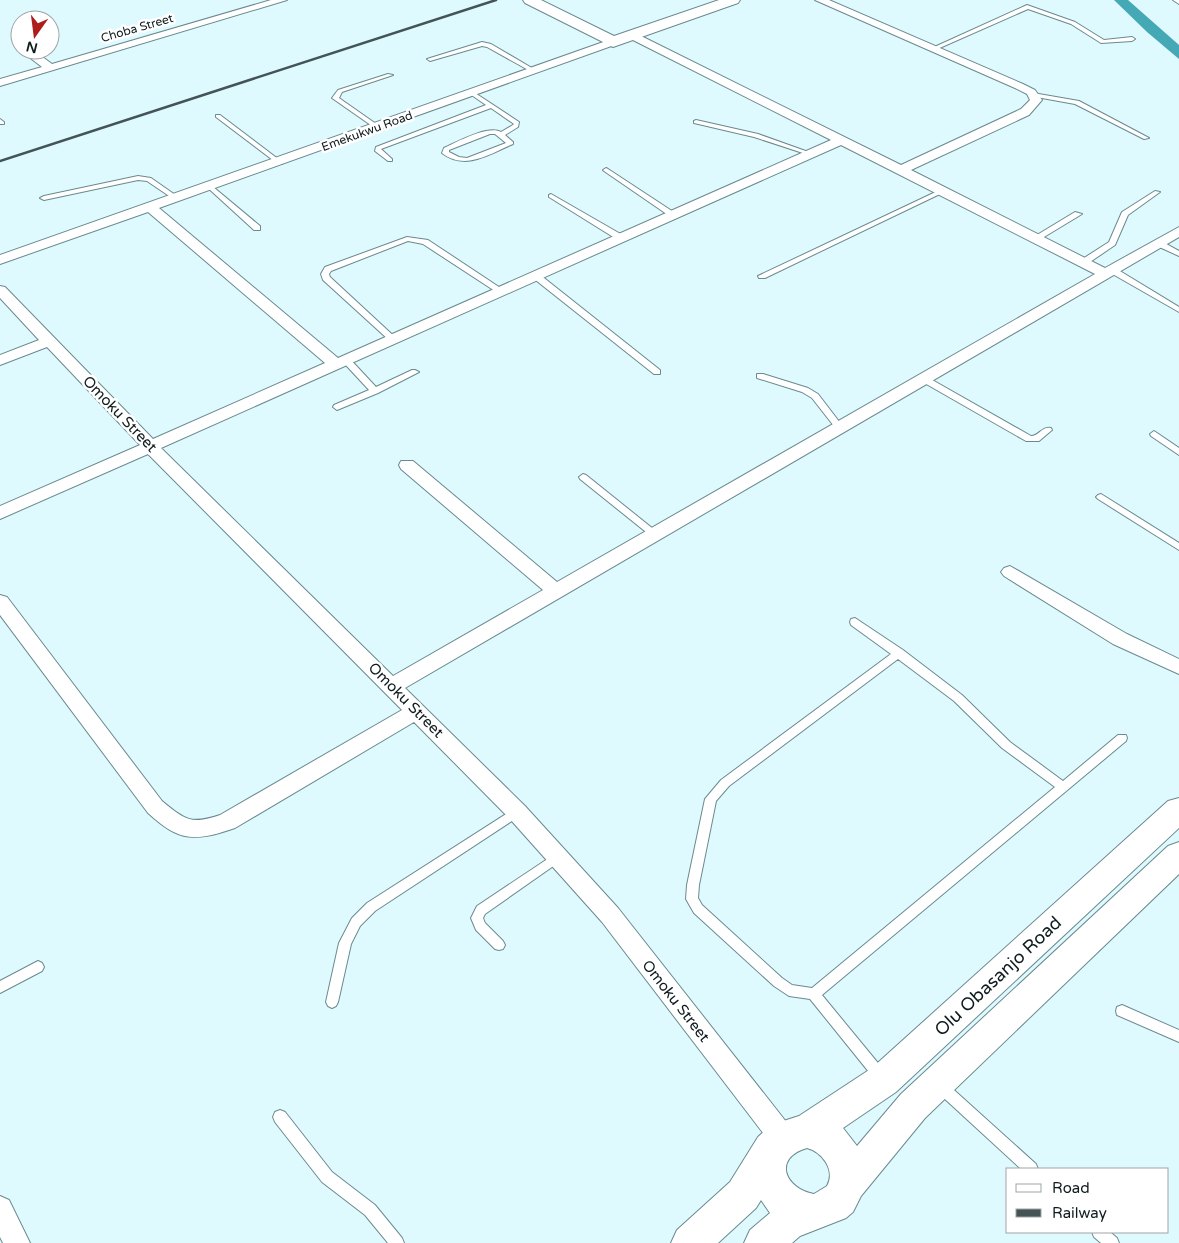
<svg xmlns="http://www.w3.org/2000/svg" width="1179" height="1243" font-family="'Varela Round',sans-serif">
	<style>
		.water { fill: #44a8b5 }
		.lines { fill: none; stroke-linecap: round; stroke-linejoin: round }
		.lane-casing { stroke: #6a8a8e; stroke-width: 2 }
		.street-casing { stroke: #6a8a8e; stroke-width: 2 }
		.secondary-casing { stroke: #6a8a8e; stroke-width: 2 }
		.lane { fill: #fff; fill-rule: evenodd }
		.street { fill: #fff; fill-rule: evenodd }
		.secondary { fill: #fff; fill-rule: evenodd }
		.rail { stroke: #435356; stroke-width: 2.5 }
		.labels { text-anchor: middle; stroke-width: 5; stroke-linejoin: round; paint-order: stroke }
		.far-street-label { font-size: 12px; fill: #0f1b1d; stroke: #fff }
		.street-label { font-size: 15px; fill: #0f1b1d; stroke: #fff }
		.near-street-label { font-size: 18px; fill: #0f1b1d; stroke: #fff }
	</style>
	<rect width="100%" height="100%" fill="#defafe"/>
	<path class="water" d="M 1114,0 L 1128,0 L 1179,45 L 1179,59 L 1147,32 Z"/>
	<g class="lines">
		<g class="lane-casing">
			<path id="lane" d="M 1173,0 L 1179,0 L 1179,4 Z
				M 1027,5 L 1075,22 L 1104,40 L 1132,37 L 1135,39 L 1132,41 L 1101,43 L 1071,24 L 1028,9 L 935,50 L 930,49 Z
				M 482,42 L 491,44 L 537,71 L 532,72 L 487,47 L 482,46 L 430,61 L 427,59 Z
				M 388,74 L 393,75 L 342,92 L 339,98 L 379,126 L 379,128 L 375,128 L 332,98 L 338,90 Z
				M 472,91 L 519,122 L 518,127 L 505,135 L 513,142 L 513,144 C 490,154 465,171 442,153 L 444,148 C 457,142 488,125 501,132 L 513,125 L 514,124 L 491,108 L 381,149 L 392,159 L 392,161 L 388,161 L 375,151 L 376,147 L 486,105 L 470,94 L 470,92 ZM 490,134 L 495,134 L 506,143 L 467,158 L 459,157 L 449,152 L 449,150 Z
				M 1033,93 L 1079,101 L 1149,138 L 1144,139 L 1075,104 L 1031,96 L 1031,94 Z
				M 216,115 L 220,115 L 282,162 L 282,164 L 278,164 L 216,117 Z
				M 0,119 L 4,122 L 4,124 L 0,124 Z
				M 696,120 L 758,134 L 814,154 L 809,155 L 754,137 L 694,123 L 694,121 Z
				M 606,168 L 608,169 L 678,215 L 671,217 L 604,171 L 603,170 Z
				M 138,176 L 151,178 L 181,199 L 175,200 L 147,181 L 138,180 L 44,200 L 40,198 L 44,196 Z
				M 208,186 L 212,186 L 260,226 L 260,230 L 254,230 L 208,188 Z
				M 942,189 L 945,191 L 944,192 L 765,278 L 759,278 L 758,276 Z
				M 1155,191 L 1160,192 L 1128,215 L 1115,245 L 1087,264 L 1081,264 L 1081,260 L 1109,242 L 1122,212 Z
				M 551,194 L 624,236 L 625,238 L 618,240 L 549,197 L 549,195 Z
				M 1075,212 L 1082,214 L 1039,240 L 1032,238 Z
				M 407,237 L 428,240 L 505,291 L 504,293 L 498,293 L 423,244 L 408,241 L 331,271 L 329,274 L 330,277 L 397,339 L 396,341 L 390,341 L 323,280 L 321,274 L 325,267 Z
				M 1155,241 L 1161,241 L 1179,251 L 1179,256 L 1155,245 Z
				M 1109,268 L 1115,268 L 1179,307 L 1179,312 L 1109,272 Z
				M 533,274 L 539,274 L 660,370 L 660,374 L 654,374 L 533,278 Z
				M 343,358 L 349,358 L 376,387 L 412,370 L 415,370 L 419,372 L 378,393 L 337,410 L 333,407 L 334,405 L 369,390 L 343,362 Z
				M 757,374 L 763,374 L 808,388 L 818,394 L 844,428 L 843,430 L 837,430 L 812,398 L 802,392 L 757,378 Z
				M 921,377 L 927,377 L 1031,436 C 1039,436 1042,426 1051,428 L 1052,430 L 1039,441 L 1026,441 L 921,381 Z
				M 1154,431 L 1179,448 L 1179,455 L 1151,436 L 1150,434 Z
				M 583,474 L 586,475 L 657,532 L 659,534 L 657,536 L 651,536 L 580,479 L 579,477 Z
				M 1101,494 L 1179,543 L 1179,550 L 1098,499 L 1096,497 L 1098,495 Z
				M 855,618 L 903,650 L 962,695 L 1010,742 L 1063,781 L 1118,735 L 1126,735 L 1127,738 L 1126,741 L 822,995 L 887,1074 L 889,1078 L 887,1082 L 882,1084 L 877,1082 L 810,999 L 789,996 L 774,986 L 694,913 L 686,899 L 687,885 L 705,799 L 721,780 L 891,654 L 851,625 L 850,622 L 851,619 ZM 898,659 L 954,701 L 1002,748 L 1055,787 L 812,988 L 792,985 L 782,978 L 702,905 L 698,898 L 699,885 L 716,801 L 729,786 Z
				M 517,807 L 521,809 L 523,812 L 521,815 L 375,911 L 360,926 L 351,944 L 338,1002 L 336,1006 L 332,1008 L 328,1006 L 326,1002 L 339,943 L 352,918 L 367,903 Z
				M 558,852 L 562,854 L 564,857 L 562,860 L 485,914 L 483,918 L 485,923 L 503,941 L 505,945 L 503,949 L 499,950 L 495,949 L 476,930 L 471,918 L 477,906 Z
				M 38,961 L 42,963 L 44,967 L 42,971 L 0,993 L 0,981 Z
				M 1122,1005 L 1179,1030 L 1179,1042 L 1117,1015 L 1116,1011 L 1117,1007 Z
				M 939,1079 L 944,1081 L 1036,1164 L 1038,1169 L 1021,1169 L 934,1089 L 932,1085 L 934,1081 Z
				M 280,1110 L 285,1112 L 332,1172 L 375,1205 L 402,1238 L 404,1243 L 388,1243 L 365,1215 L 322,1182 L 275,1122 L 273,1117 L 275,1112 Z
				M 1092,1232 L 1110,1232 L 1117,1238 L 1119,1243 L 1101,1243 L 1094,1237 Z"/>
		</g>
		<g class="street-casing">
			<path id="street" d="M 271,0 L 287,0 L 0,86 L 0,79 L 42,67 L 20,50 L 33,50 L 52,64 Z
				M 815,0 L 829,0 L 1023,84 L 1035,90 L 1042,100 L 1029,115 L 911,170 L 1105,268 L 1179,227 L 1179,237 L 405,688 L 525,806 L 618,908 L 791,1128 L 795,1137 L 791,1146 L 782,1150 L 773,1146 L 602,922 L 509,818 L 414,722 L 235,828 C 194,842 180,842 148,813 L 0,615 L 0,595 L 7,597 L 162,801 C 185,820 191,825 220,815 L 402,710 L 148,454 L 0,519 L 0,506 L 140,445 L 47,347 L 0,365 L 0,355 L 39,340 L 0,298 L 0,286 L 5,287 L 153,439 L 325,363 L 148,212 L 0,264 L 0,255 L 609,40 L 617,40 L 617,44 L 159,208 L 338,358 L 831,140 L 629,38 L 629,34 L 637,34 L 901,165 L 1021,109 L 1030,100 L 1027,94 L 1015,88 ZM 841,145 L 1095,274 L 557,582 L 413,461 L 401,461 L 399,465 L 401,469 L 543,590 L 393,676 L 161,448 Z
				M 1010,566 L 1127,634 L 1179,659 L 1179,674 L 1113,644 L 1004,576 L 1001,572 L 1004,568 Z
				M 0,1196 L 9,1200 L 30,1243 L 3,1243 L 0,1237 Z"/>
		</g>
		<g class="secondary-casing">
			<path id="secondary" d="M 523,0 L 541,0 L 614,36 L 719,0 L 740,0 L 738,3 L 613,47 L 525,3 Z
				M 1179,798 L 1179,828 L 896,1092 L 843,1128 L 857,1146 L 901,1094 L 1168,846 L 1179,842 L 1179,874 L 925,1118 L 861,1196 L 853,1212 L 846,1218 L 800,1236 L 792,1243 L 744,1243 L 750,1230 L 770,1213 L 761,1200 L 756,1208 L 718,1243 L 671,1243 L 677,1230 L 730,1182 L 758,1137 L 771,1125 L 799,1116 L 872,1068 L 1168,801 ZM 807,1148 C 822,1152 836,1170 827,1186 L 814,1194 C 785,1189 772,1158 807,1148 Z"/>
		</g>
		<use href="#lane" class="lane"/>
		<use href="#street" class="street"/>
		<use href="#secondary" class="secondary"/>
		<path class="rail" d="M 0,161 L 496,0"/>
	</g>
	<g class="labels">
		<g class="far-street-label">
			<text transform="translate(137 28) rotate(-16)" y="4">Choba Street</text>
			<text transform="translate(367 131) rotate(-20)" y="4">Emekukwu Road</text>
		</g>
		<g class="street-label">
			<text transform="translate(120 414) rotate(46)" y="5">Omoku Street</text>
			<text transform="translate(406 700) rotate(45)" y="5">Omoku Street</text>
			<text transform="translate(676 1001) rotate(52)" y="5">Omoku Street</text>
		</g>
		<g class="near-street-label">
			<text transform="translate(998 976) rotate(-43)" y="6">Olu Obasanjo Road</text>
		</g>
	</g>
	<rect x="1006" y="1168" width="162" height="65" fill="#ffffff" stroke="#9fa4a5"/>
	<rect x="1016" y="1184" width="25" height="8" fill="#ffffff" stroke="#9fa4a5"/>
	<text x="1052" y="1193" font-size="15" fill="#0f1b1d">Road</text>
	<rect x="1016" y="1209" width="25" height="8" fill="#435356" stroke="#9fa4a5"/>
	<text x="1052" y="1218" font-size="15" fill="#0f1b1d">Railway</text>
	<g transform="translate(35 35) rotate(194)"><circle r="24" fill="#ffffff" stroke="#9fa4a5"/>
	<path d="M0-4L9 19L0 12L-9 19Z" fill="#ae1d1c"/>
	<text y="-8" font-size="14" font-weight="bold" text-anchor="middle" fill="#0f1b1d">N</text>
	</g>
</svg>
